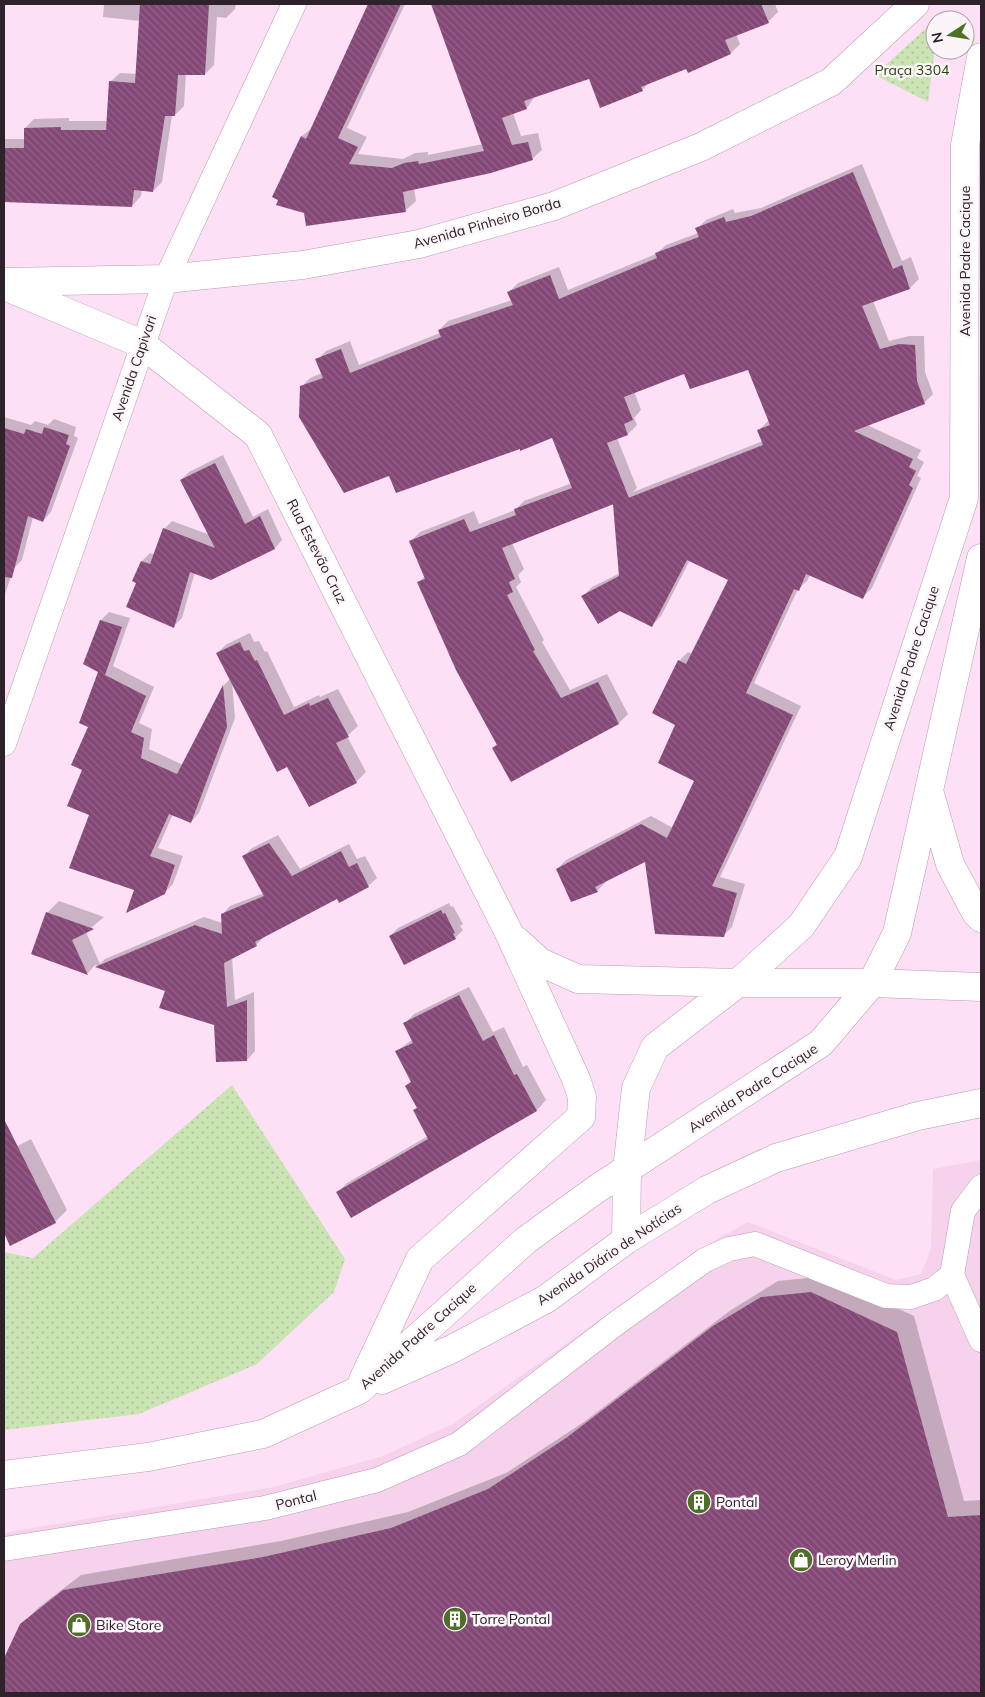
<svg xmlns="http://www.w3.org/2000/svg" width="985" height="1697" font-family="Mulish,sans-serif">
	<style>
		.built { fill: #f6d2ec }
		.green { fill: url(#green-dots) }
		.shadow { fill: #0003; fill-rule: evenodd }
		.building { fill: url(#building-back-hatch) }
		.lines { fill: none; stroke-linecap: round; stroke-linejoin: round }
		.street-casing { stroke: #b89cb0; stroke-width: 25 }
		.secondary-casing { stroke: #b89cb0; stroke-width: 29 }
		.street { stroke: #fff; stroke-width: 24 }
		.secondary { stroke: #fff; stroke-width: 28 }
		.labels { text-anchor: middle; stroke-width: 5; stroke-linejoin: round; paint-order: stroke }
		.park-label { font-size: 14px; fill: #2c4311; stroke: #fbf5f9 }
		.street-label { font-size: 14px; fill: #2d222a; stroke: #fbf5f9 }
		.poi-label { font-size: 14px; fill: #2d222a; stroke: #fbf5f9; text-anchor: start }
	</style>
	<defs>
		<pattern id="green-dots" width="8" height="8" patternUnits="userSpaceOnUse" patternTransform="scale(1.25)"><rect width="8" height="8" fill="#cae4b4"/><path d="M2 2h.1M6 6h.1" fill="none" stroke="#aec39b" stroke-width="1.8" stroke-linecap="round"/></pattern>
		<pattern id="building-back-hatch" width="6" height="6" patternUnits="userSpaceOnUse" patternTransform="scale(1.25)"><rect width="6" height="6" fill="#844776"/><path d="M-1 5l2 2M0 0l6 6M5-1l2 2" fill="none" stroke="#936488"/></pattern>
	</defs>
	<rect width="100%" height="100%" fill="#fde0f5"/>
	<path class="built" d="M 981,1160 L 981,1693 L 4,1693 L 4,1533 L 274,1487 L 383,1456 L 453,1424 L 701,1248 L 748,1222 L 896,1280 L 921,1274 L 931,1249 L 933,1169 Z"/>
	<path class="green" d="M 935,20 L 935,48 L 928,102 L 875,75 Z
		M 232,1085 L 345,1259 L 334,1292 L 257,1364 L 139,1414 L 4,1430 L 4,1252 L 33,1258 Z"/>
	<path class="shadow" d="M 104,4 L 236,4 L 235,9 L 226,18 L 217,17 L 214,65 L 205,74 L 186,74 L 184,106 L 175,115 L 172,115 L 162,182 L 153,191 L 142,189 L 141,196 L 132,206 L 4,201 L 4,139 L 25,139 L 25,128 L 34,119 L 69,118 L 69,121 L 108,121 L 110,82 L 120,73 L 137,74 L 140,21 L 103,17 Z
		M 370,4 L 405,4 L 347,128 L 367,137 L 358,154 L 403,159 L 415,153 L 428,152 L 428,155 L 483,144 L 433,4 L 775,4 L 778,12 L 768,22 L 736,34 L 740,44 L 731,53 L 650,82 L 642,90 L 590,77 L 535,96 L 527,108 L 513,113 L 521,136 L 538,133 L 542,150 L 532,159 L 414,188 L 416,201 L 406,210 L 307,224 L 302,136 L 312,128 Z
		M 862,164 L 902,261 L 911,257 L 919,279 L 910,288 L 873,301 L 889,341 L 909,336 L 924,336 L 925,372 L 933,394 L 924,403 L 867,425 L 921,450 L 917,458 L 924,462 L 917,476 L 921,478 L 872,588 L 863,597 L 810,575 L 807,581 L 798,589 L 754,683 L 801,706 L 720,877 L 745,884 L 732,927 L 723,936 L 645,860 L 605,880 L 606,882 L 597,891 L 557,869 L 566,860 L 651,816 L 673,828 L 695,781 L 677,725 L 679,661 L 688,652 L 692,654 L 730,579 L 690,560 L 661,616 L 652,625 L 583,596 L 592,587 L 620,573 L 619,500 L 512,543 L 524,569 L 518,575 L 521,582 L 516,587 L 544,640 L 542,642 L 570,690 L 607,674 L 628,714 L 619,723 L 493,748 L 498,743 L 419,582 L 425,576 L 411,541 L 420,532 L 474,511 L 479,524 L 515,510 L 524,501 L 572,483 L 553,436 L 520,447 L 390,475 L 301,387 L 310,378 L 322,373 L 317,360 L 326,351 L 350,341 L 359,365 L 440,333 L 439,330 L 448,321 L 512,300 L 509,292 L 518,283 L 559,267 L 568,290 L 656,254 L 666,245 L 698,233 L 697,229 L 706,220 L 733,209 L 735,213 L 761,208 ZM 749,369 L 769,420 L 759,430 L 763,441 L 633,492 L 637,488 L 617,438 L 628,434 L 637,425 L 634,418 L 641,410 L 634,391 L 685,372 Z
		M 4,417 L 31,425 L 35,421 L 48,425 L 54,419 L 76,427 L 74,436 L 78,438 L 51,512 L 43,521 L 33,517 L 22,560 L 14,568 L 4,597 Z
		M 223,455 L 253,517 L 268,509 L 282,540 L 275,548 L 211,578 L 195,572 L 182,618 L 174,626 L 138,583 L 142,561 L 150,553 L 155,555 L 164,529 L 172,521 L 210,535 L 181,480 L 189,472 Z
		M 109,612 L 130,618 L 113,666 L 154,687 L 139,723 L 152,729 L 149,749 L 183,765 L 224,685 L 230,679 L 217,653 L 227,644 L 250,633 L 254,642 L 259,641 L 265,652 L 267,651 L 294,707 L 319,695 L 320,697 L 338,689 L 358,726 L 347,736 L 366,772 L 356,782 L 288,766 L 232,682 L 235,718 L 199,813 L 191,822 L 173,814 L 158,848 L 183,856 L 173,884 L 164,893 L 135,889 L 90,814 L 83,769 L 100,671 L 85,664 L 101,620 Z
		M 278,835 L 300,869 L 349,844 L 357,859 L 365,856 L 377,878 L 368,886 L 337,897 L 264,937 L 256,945 L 232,957 L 235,1000 L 254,992 L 255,1051 L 247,1060 L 216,1025 L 166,990 L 95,965 L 88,973 L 33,953 L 47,913 L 59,901 L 104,917 L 86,932 L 100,964 L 105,959 L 204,917 L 222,923 L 222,915 L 230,906 L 264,893 L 244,856 L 252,848 Z
		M 449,903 L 451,907 L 453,906 L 463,924 L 460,926 L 463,930 L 455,938 L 390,936 L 398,928 Z
		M 469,987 L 493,1032 L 504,1027 L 523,1067 L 527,1065 L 546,1100 L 537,1110 L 351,1216 L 338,1192 L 347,1183 L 428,1136 L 418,1107 L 406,1086 L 412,1080 L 397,1051 L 413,1039 L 405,1023 L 414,1014 Z
		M 31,1139 L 67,1210 L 55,1222 L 11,1244 L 4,1230 L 4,1153 Z
		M 828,1276 L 914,1316 L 964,1501 L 981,1500 L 981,1693 L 4,1693 L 4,1661 L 21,1625 L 38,1608 L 81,1575 L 281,1541 L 408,1512 L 506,1473 L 584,1422 L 731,1310 L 778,1281 Z"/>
	<path class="building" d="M 140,4 L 209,4 L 205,75 L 178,75 L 175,116 L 165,116 L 153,192 L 134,190 L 132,207 L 4,202 L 4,148 L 24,148 L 24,128 L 61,127 L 61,130 L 106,130 L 109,81 L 135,83 Z
		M 368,4 L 401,4 L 338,138 L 358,147 L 349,164 L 392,168 L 404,163 L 418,161 L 419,164 L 484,151 L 431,4 L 761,4 L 769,23 L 725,40 L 731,54 L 688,73 L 686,69 L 641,87 L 643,91 L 600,108 L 589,79 L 524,101 L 527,109 L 502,118 L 512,145 L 528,142 L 533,160 L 491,173 L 403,192 L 406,212 L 306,226 L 304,213 L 276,205 L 278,200 L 272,197 L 301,136 L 306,139 Z
		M 853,172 L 893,269 L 902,265 L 910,289 L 862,306 L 880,349 L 899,344 L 915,345 L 917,381 L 925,404 L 854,431 L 913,459 L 909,467 L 916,471 L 909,485 L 913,488 L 863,599 L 806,574 L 799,591 L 794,589 L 746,693 L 793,715 L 712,886 L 737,893 L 724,937 L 655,934 L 645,862 L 595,887 L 598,892 L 571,902 L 556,869 L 641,824 L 667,838 L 694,781 L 658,763 L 675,725 L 652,713 L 678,660 L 686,664 L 728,580 L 687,560 L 652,627 L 620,611 L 598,624 L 581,596 L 619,576 L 613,504 L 763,445 L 757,430 L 770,425 L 748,370 L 690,389 L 684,374 L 624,397 L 633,420 L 624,424 L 628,435 L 607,443 L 629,498 L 502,548 L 515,579 L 509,582 L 513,592 L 507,595 L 535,650 L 533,651 L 561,698 L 598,682 L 619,724 L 511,782 L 492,748 L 497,745 L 456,670 L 417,582 L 425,579 L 409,541 L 464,519 L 470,532 L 516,515 L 514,509 L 572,488 L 552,438 L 520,451 L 520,449 L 396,493 L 389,476 L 344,493 L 299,417 L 300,386 L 323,378 L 315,359 L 341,349 L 350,373 L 441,337 L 438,330 L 513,305 L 507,292 L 550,275 L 559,299 L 657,258 L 655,253 L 699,237 L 695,228 L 724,217 L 726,222 L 751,216 Z
		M 44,427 L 69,435 L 66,444 L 70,446 L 43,522 L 28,516 L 12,578 L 4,577 L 4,428 L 24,434 L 26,429 L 42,434 Z
		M 215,463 L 245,524 L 260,516 L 275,549 L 211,580 L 190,572 L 174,628 L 126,607 L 136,583 L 132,581 L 141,561 L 150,564 L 163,528 L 215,548 L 180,480 Z
		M 100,620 L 122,627 L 105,675 L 146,696 L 131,732 L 144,738 L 141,758 L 177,774 L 223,685 L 227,727 L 191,823 L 169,814 L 150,856 L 175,865 L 165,894 L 126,913 L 134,890 L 69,868 L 89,815 L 67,806 L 82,770 L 71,765 L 88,727 L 79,723 L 98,672 L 83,664 Z
		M 240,642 L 244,651 L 249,650 L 255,661 L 257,660 L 284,715 L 309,703 L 310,706 L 328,698 L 349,737 L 336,743 L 357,783 L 309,807 L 287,767 L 277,772 L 216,653 Z
		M 269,843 L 292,876 L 341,851 L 349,867 L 357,863 L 369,887 L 339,903 L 337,899 L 255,942 L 257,946 L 224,963 L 227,1007 L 247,1000 L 247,1061 L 216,1062 L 214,1025 L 159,1008 L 165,991 L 95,967 L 195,925 L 222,934 L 221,914 L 264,896 L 242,856 Z
		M 441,910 L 443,914 L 445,913 L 455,933 L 453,934 L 456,939 L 404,965 L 389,936 Z
		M 46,912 L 94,929 L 72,940 L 88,975 L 31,954 Z
		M 459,995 L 483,1041 L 494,1035 L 514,1075 L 517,1074 L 537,1111 L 351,1218 L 336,1192 L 428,1139 L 413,1110 L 417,1108 L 405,1086 L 411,1082 L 395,1051 L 413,1043 L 403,1023 Z
		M 4,1119 L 56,1223 L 10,1246 L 4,1233 Z
		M 811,1292 L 897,1332 L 948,1517 L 981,1515 L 981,1693 L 4,1693 L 4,1658 L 20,1624 L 63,1590 L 263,1557 L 391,1528 L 488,1489 L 566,1438 L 713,1326 L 761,1297 Z"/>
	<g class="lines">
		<g class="street-casing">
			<path id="street" d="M 4,744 L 166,279 L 294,4
				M 981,1187 L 963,1211 L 952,1275 L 981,1340
				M 4,1549 L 265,1508 L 377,1480 L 459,1444 L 618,1322 L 705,1260 L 729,1249 L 755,1244 L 886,1296 L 911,1297 L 934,1289 L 952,1275"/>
		</g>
		<g class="secondary-casing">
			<path id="secondary" d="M 5,282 L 166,279 L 303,265 L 419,244 L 554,206 L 701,147 L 831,82 L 915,4
				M 4,286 L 142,344 L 258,435 L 509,933 L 576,1079 L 582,1097 L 581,1117 L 420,1259 L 363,1380
				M 930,794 L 950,864 L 976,913 L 981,918
				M 517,941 L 540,962 L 578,979 L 738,983 L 872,983 L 981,987
				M 626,1240 L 627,1170 L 636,1088 L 655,1047 L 738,983 L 801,926 L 848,857 L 964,498 L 965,145 L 981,57
				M 382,1380 L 452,1349 L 546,1299 L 626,1240 L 707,1190 L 776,1158 L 918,1116 L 981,1103
				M 4,1475 L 148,1457 L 263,1434 L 359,1390 L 526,1240 L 598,1188 L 821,1043 L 872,983 L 897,933 L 981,558"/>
		</g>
		<use href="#street" class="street"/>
		<use href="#secondary" class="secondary"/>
	</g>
	<defs>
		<g id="building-disc" transform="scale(1.25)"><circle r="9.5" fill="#4d6f26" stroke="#fbf5f9"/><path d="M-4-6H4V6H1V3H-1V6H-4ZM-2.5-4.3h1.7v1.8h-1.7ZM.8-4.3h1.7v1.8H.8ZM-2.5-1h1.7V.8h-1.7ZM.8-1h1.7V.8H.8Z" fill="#fff"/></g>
		<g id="shop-disc" transform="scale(1.25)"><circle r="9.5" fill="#4d6f26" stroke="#fbf5f9"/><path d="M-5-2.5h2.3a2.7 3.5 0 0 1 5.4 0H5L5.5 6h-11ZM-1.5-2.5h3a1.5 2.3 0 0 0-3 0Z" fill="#fff"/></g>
	</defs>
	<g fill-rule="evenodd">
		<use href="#building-disc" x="699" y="1502"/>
		<use href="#shop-disc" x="801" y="1560"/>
		<use href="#building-disc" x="455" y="1619"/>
		<use href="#shop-disc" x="79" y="1625"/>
	</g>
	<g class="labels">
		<g class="park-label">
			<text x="912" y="75">Praça 3304</text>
		</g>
		<g class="street-label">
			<text transform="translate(487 223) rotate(-16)" y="5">Avenida Pinheiro Borda</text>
			<text transform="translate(965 261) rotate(-90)" y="5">Avenida Padre Cacique</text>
			<text transform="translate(134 368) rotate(-71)" y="5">Avenida Capivari</text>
			<text transform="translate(317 551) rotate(63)" y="5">Rua Estevão Cruz</text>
			<text transform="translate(911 658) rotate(-72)" y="5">Avenida Padre Cacique</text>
			<text transform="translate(753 1088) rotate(-33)" y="5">Avenida Padre Cacique</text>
			<text transform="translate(609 1254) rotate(-34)" y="5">Avenida Diário de Notícias</text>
			<text transform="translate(418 1336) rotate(-42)" y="5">Avenida Padre Cacique</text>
			<text transform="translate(296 1500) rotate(-14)" y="5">Pontal</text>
		</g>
		<g class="poi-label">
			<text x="716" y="1507">Pontal</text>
			<text x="818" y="1565">Leroy Merlin</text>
			<text x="472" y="1624">Torre Pontal</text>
			<text x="96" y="1630">Bike Store</text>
		</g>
	</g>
	<rect width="985" height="1697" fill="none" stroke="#2d222a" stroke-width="10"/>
	<g transform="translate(950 35) rotate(258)"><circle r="24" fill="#fbf5f9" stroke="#a9a1a6"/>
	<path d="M0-4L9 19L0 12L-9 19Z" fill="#4d6f26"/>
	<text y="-8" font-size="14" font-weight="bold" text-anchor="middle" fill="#2d222a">N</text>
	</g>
</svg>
